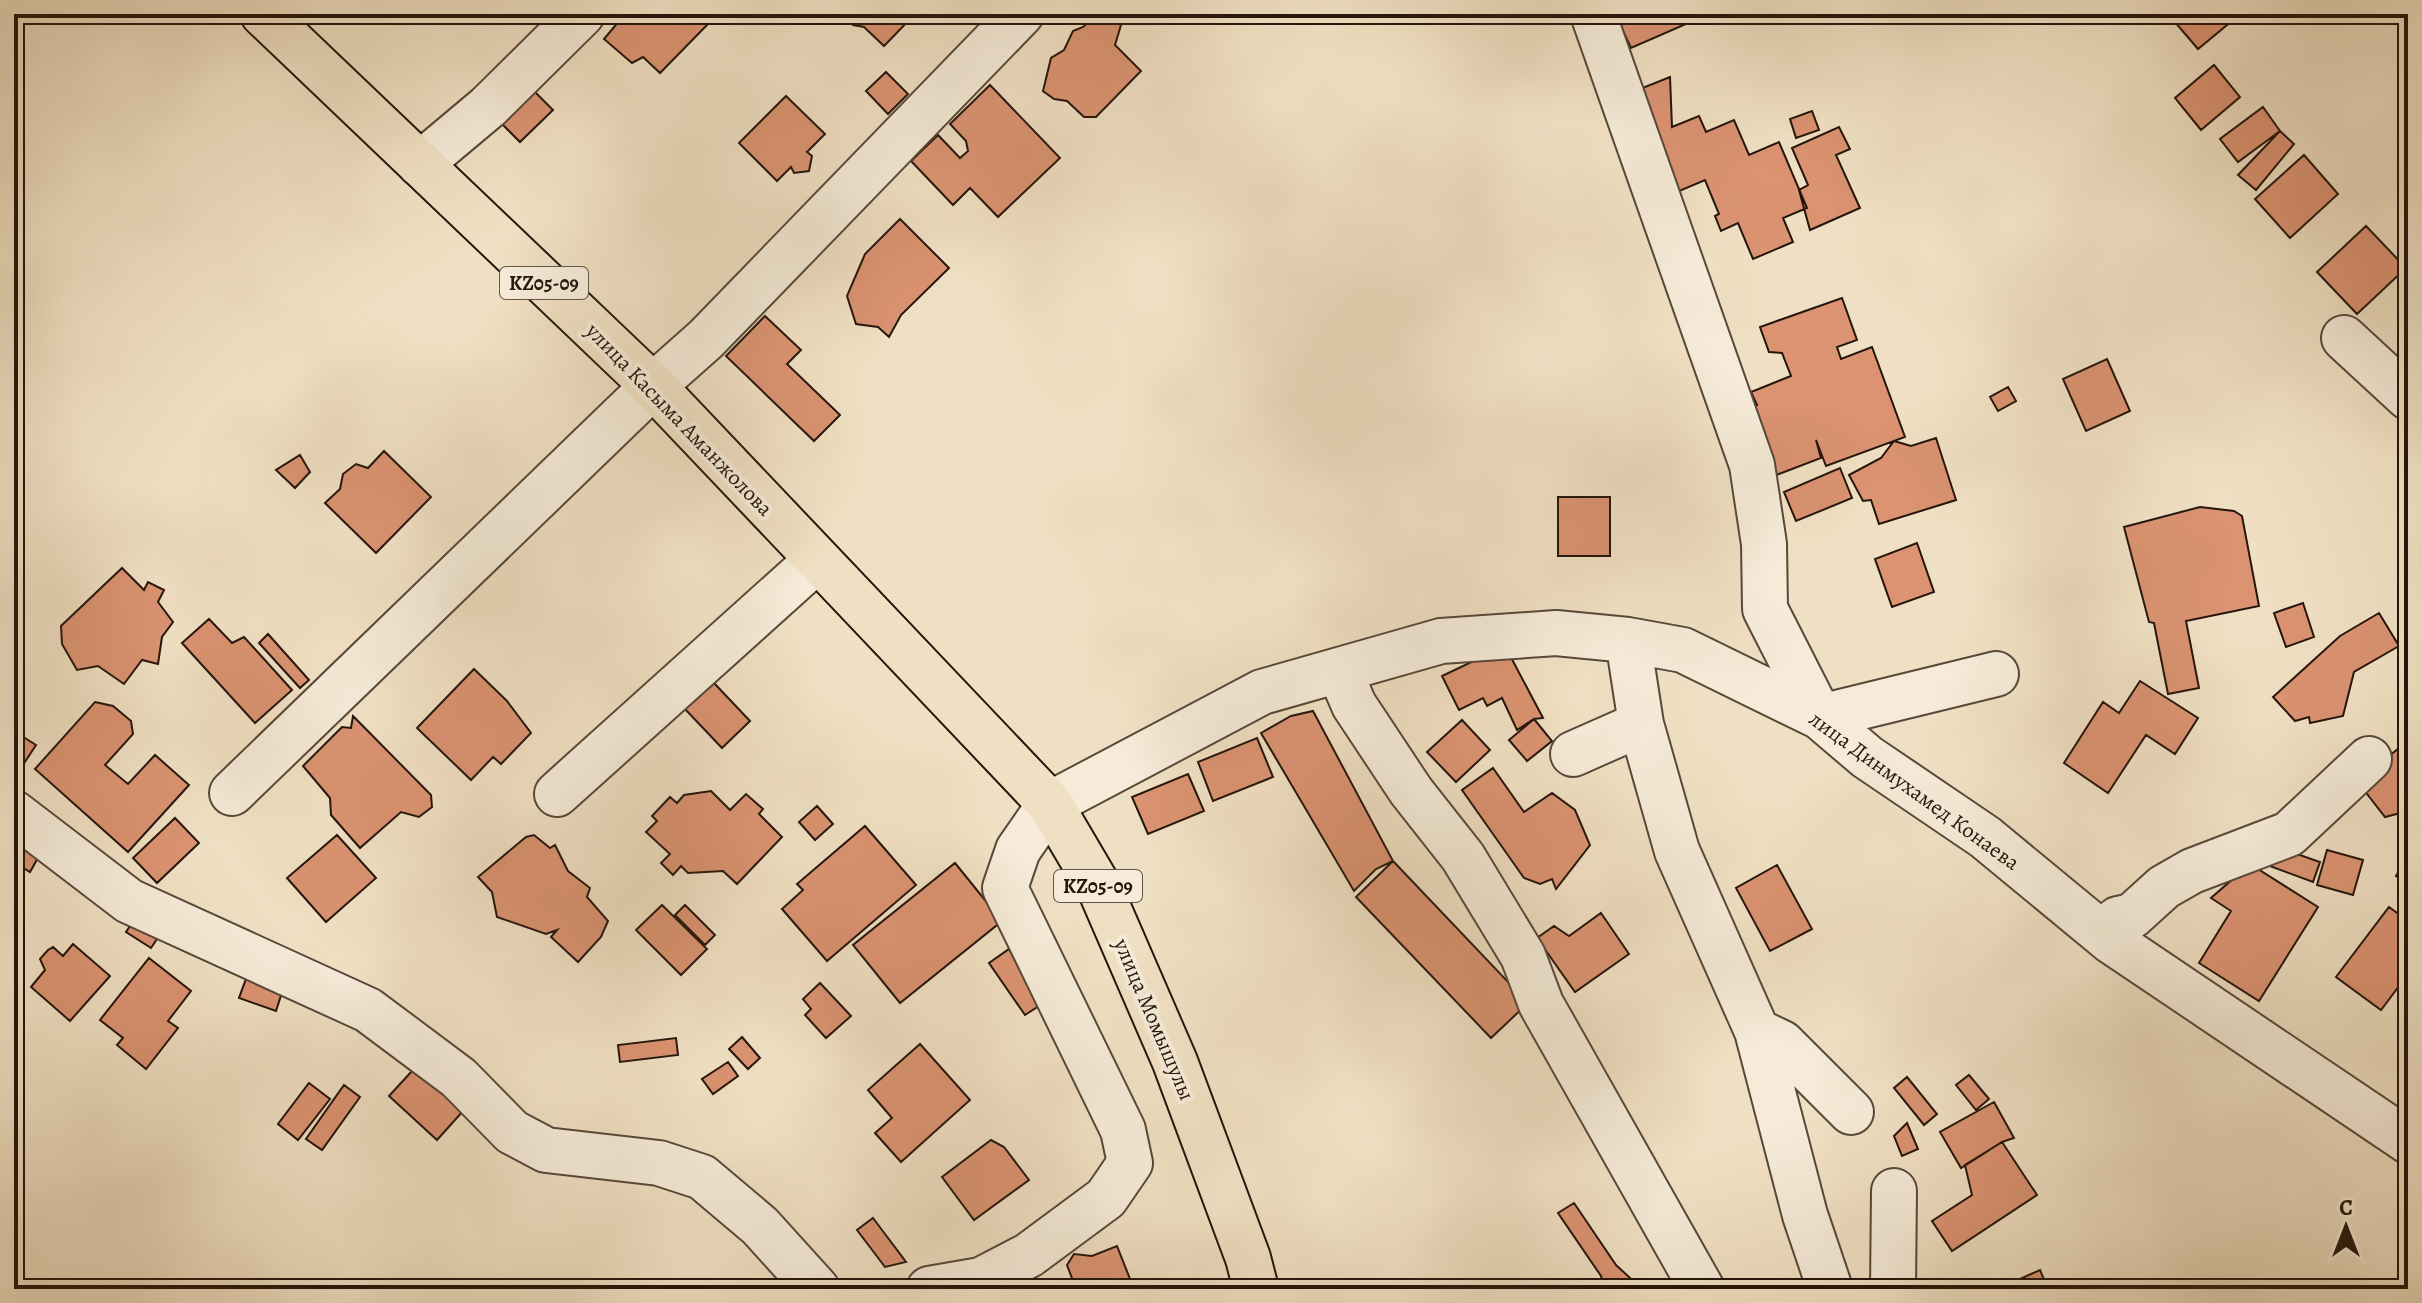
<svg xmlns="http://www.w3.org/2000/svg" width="2422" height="1303" font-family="Alegreya,serif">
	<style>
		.building { fill: #db9372; stroke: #24150c; stroke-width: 2 }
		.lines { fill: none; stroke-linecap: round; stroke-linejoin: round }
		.minor-casing { stroke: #57483a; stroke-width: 48 }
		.major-casing { stroke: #24150c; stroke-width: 48 }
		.minor { stroke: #f5ebd8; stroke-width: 44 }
		.major { stroke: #f0e0c3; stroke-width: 44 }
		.labels { text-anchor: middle; stroke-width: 8; stroke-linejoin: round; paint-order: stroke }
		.shield { fill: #f5ebd8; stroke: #635549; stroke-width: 2 }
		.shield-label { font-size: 20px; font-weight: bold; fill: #24150c }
		.street-label { font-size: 22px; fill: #24150c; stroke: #f5ebd8 }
	</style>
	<rect width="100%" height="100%" fill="#f0e0c3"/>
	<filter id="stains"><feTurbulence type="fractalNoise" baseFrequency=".0025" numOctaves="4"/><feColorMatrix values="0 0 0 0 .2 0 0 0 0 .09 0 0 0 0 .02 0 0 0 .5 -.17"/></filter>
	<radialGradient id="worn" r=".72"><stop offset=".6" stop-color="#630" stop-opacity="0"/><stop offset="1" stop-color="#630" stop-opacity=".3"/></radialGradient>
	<path class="building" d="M 625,14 L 704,14 L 711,21 L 660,73 L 643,57 L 632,63 L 604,39 Z
		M 845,14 L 915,14 L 884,46 L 864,27 L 853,25 Z
		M 1098,14 L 1121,25 L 1115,45 L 1141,71 L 1096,117 L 1084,117 L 1067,101 L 1054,99 L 1043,91 L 1051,58 L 1064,50 L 1073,31 L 1083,27 Z
		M 1615,14 L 1682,14 L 1686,24 L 1631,48 Z
		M 2168,14 L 2228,14 L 2233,20 L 2198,49 Z
		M 2214,65 L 2240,97 L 2201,130 L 2175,98 Z
		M 886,72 L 908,94 L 888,114 L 866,91 Z
		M 1670,77 L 1672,127 L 1699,116 L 1706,132 L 1734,120 L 1749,155 L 1779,142 L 1807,208 L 1783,218 L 1793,242 L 1753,259 L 1738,223 L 1721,231 L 1715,216 L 1719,214 L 1705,180 L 1677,192 L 1635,91 Z
		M 990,85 L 1060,158 L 998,217 L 970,188 L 953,205 L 911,161 L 938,135 L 960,158 L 968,151 L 966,141 L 950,124 Z
		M 534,91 L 553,110 L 520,142 L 501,123 Z
		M 786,96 L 825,134 L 807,152 L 812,156 L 809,171 L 794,173 L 791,167 L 777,181 L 739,143 Z
		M 2263,107 L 2280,131 L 2238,162 L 2220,139 Z
		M 1812,111 L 1819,130 L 1796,138 L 1790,119 Z
		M 1839,127 L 1850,149 L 1836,155 L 1860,208 L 1810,230 L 1799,190 L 1808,185 L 1792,148 Z
		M 2280,131 L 2294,144 L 2256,190 L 2238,175 Z
		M 2304,155 L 2338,194 L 2290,238 L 2255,199 Z
		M 900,219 L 949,268 L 901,315 L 889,337 L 878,327 L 856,324 L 847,296 L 865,254 Z
		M 2366,226 L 2406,268 L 2357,314 L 2317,272 Z
		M 1842,298 L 1857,340 L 1837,347 L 1841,359 L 1872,347 L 1905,437 L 1826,466 L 1816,440 L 1821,458 L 1766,479 L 1741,412 L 1757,405 L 1751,392 L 1791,376 L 1782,353 L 1769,352 L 1760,327 Z
		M 765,316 L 801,350 L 787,364 L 840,415 L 814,441 L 726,356 Z
		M 2107,359 L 2130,411 L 2086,431 L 2063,379 Z
		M 2008,387 L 2016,401 L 1998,411 L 1990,397 Z
		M 1936,438 L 1956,500 L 1879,524 L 1871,500 L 1863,501 L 1849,475 L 1881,458 L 1894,441 L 1911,446 Z
		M 384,451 L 431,497 L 376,553 L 325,503 L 340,489 L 343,474 L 356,464 L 368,468 Z
		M 300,455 L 310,472 L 295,488 L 276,470 Z
		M 1840,468 L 1852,498 L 1796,521 L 1784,492 Z
		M 1558,497 L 1610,497 L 1610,556 L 1558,556 Z
		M 2200,507 L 2234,511 L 2242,516 L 2259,606 L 2186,621 L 2199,688 L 2168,694 L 2154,623 L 2149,622 L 2124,527 Z
		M 1917,543 L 1934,592 L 1892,607 L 1875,559 Z
		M 122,568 L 144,590 L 148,582 L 164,590 L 158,602 L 173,622 L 162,637 L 158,664 L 142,660 L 124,684 L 98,666 L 77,670 L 62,644 L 61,626 Z
		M 2303,603 L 2314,637 L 2286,647 L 2274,613 Z
		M 2379,613 L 2399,646 L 2354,672 L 2343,716 L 2310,723 L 2309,717 L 2295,721 L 2273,697 L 2340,636 Z
		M 209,619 L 232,643 L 244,637 L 292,690 L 255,723 L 182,643 Z
		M 268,634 L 309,680 L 300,688 L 259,643 Z
		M 1505,646 L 1543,718 L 1534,719 L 1517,730 L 1502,698 L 1487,706 L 1483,698 L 1459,710 L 1442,676 Z
		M 474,669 L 507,701 L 531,733 L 501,764 L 493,757 L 471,780 L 417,728 Z
		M 2140,681 L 2198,718 L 2175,754 L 2146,735 L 2108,793 L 2064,763 L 2103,702 L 2119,713 Z
		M 713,682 L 750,721 L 722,748 L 684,708 Z
		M 95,702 L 113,706 L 131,721 L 133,734 L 105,765 L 128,784 L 155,755 L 189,785 L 128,852 L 35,769 Z
		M 1313,711 L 1393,861 L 1376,869 L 1354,891 L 1261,733 L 1291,716 Z
		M 353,716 L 431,795 L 432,807 L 419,817 L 401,812 L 360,848 L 331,815 L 330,798 L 303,766 L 342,727 L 351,728 Z
		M 1534,719 L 1552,741 L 1527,761 L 1509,740 Z
		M 1462,720 L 1490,750 L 1456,782 L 1427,752 Z
		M 14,731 L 36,745 L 19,771 L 14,768 Z
		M 1257,738 L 1273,777 L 1213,801 L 1198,762 Z
		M 2408,741 L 2408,811 L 2385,817 L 2357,781 Z
		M 1493,768 L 1524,812 L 1552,793 L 1575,810 L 1590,845 L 1556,889 L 1552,879 L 1540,884 L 1524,878 L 1462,790 Z
		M 1188,774 L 1204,811 L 1148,834 L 1132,797 Z
		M 711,791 L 730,810 L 746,794 L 763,809 L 759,814 L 782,837 L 737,884 L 723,871 L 688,873 L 681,866 L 673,875 L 661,863 L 670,854 L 646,832 L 657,821 L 652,816 L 670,797 L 677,803 L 684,795 Z
		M 817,806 L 833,824 L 815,840 L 799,822 Z
		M 175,818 L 199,843 L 157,883 L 133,858 Z
		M 865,826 L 916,885 L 827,961 L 782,909 L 803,890 L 797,884 Z
		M 337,835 L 376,878 L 326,922 L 287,878 Z
		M 534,835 L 550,848 L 555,845 L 568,871 L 590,888 L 587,897 L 608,921 L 601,937 L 578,962 L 551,937 L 557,930 L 546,934 L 497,917 L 492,892 L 478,877 L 526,837 Z
		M 14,840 L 39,856 L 30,872 L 14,862 Z
		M 2280,848 L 2320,862 L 2313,882 L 2259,862 Z
		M 2327,850 L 2363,860 L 2353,895 L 2317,885 Z
		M 2408,855 L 2408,882 L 2396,876 Z
		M 1393,861 L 1528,1003 L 1491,1038 L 1356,897 Z
		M 955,863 L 1002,921 L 900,1003 L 853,945 Z
		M 2250,864 L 2318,907 L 2259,1001 L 2199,963 L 2231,911 L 2211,898 Z
		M 1777,865 L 1812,929 L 1770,951 L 1736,888 Z
		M 662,905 L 707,949 L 681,975 L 636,930 Z
		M 685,905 L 715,935 L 705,945 L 675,915 Z
		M 2389,907 L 2408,921 L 2408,974 L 2381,1010 L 2336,977 Z
		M 1601,913 L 1629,954 L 1575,992 L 1537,938 L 1554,926 L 1569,936 Z
		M 136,917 L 161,933 L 151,948 L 126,932 Z
		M 73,944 L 110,976 L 70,1021 L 31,987 L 45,970 L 40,959 L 48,950 L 53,947 L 63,956 Z
		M 1009,949 L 1045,1002 L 1025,1015 L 989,963 Z
		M 149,958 L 191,991 L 168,1021 L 178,1028 L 146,1069 L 117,1045 L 123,1038 L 100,1020 Z
		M 250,968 L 286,980 L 276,1011 L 239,998 Z
		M 820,983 L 851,1016 L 826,1038 L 805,1015 L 811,1009 L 803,999 Z
		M 742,1037 L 760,1058 L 748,1069 L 729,1049 Z
		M 676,1038 L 678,1055 L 620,1062 L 618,1045 Z
		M 920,1044 L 970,1100 L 901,1162 L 875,1133 L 892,1118 L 868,1090 Z
		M 424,1058 L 472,1101 L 437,1140 L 389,1096 Z
		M 728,1062 L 738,1076 L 713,1094 L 702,1079 Z
		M 1969,1075 L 1989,1099 L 1976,1110 L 1956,1085 Z
		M 1907,1077 L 1937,1114 L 1924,1125 L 1894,1088 Z
		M 309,1083 L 330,1099 L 298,1140 L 278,1124 Z
		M 344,1085 L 360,1097 L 322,1150 L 306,1139 Z
		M 1994,1102 L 2014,1138 L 2002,1142 L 1961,1168 L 1940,1132 Z
		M 1907,1123 L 1918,1149 L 1902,1156 L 1894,1136 Z
		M 991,1140 L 1004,1147 L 1029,1180 L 974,1220 L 942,1177 Z
		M 2002,1142 L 2037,1195 L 1952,1251 L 1932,1221 L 1972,1195 L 1965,1165 Z
		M 1574,1203 L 1616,1265 L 1642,1289 L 1604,1289 L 1601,1276 L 1558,1213 Z
		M 873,1218 L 906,1262 L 885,1267 L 857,1230 Z
		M 1117,1246 L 1134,1289 L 1076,1289 L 1067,1265 L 1074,1254 L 1092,1256 Z
		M 2040,1270 L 2048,1289 L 1998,1289 Z"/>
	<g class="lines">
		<g class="minor-casing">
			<path id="minor" d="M 1593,14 L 1752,465 L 1764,544 L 1765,609 L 1820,717 L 1996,674
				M 420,164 L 488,107 L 582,14
				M 2344,338 L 2408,397
				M 1628,640 L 1641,724 L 1677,851 L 1757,1031 L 1805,1215 L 1830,1289
				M 1339,670 L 1354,705 L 1411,791 L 1463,857 L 1523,956 L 1541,1004 L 1702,1289
				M 1573,754 L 1641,724
				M 232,793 L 653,386 L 706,339 L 1021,14
				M 557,794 L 817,560
				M 14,813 L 129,901 L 368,1010 L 459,1078 L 512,1132 L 546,1150 L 659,1163 L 702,1177 L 760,1226 L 817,1289
				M 2111,941 L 2118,919 L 2132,916 L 2164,887 L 2192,871 L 2289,834 L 2369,759
				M 1757,1031 L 1782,1043 L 1851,1112
				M 929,1289 L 981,1280 L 1029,1255 L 1106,1198 L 1130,1163 L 1123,1130 L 1005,888 L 1018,850 L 1050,804 L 1262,692 L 1441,641 L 1556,633 L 1628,640 L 1683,650 L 1820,717 L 1867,757 L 1985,837 L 2111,941 L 2408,1141
				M 1893,1289 L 1894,1191"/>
		</g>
		<g class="major-casing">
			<path id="major" d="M 263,14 L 653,386 L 1050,804 L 1100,889 L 1175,1062 L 1248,1258 L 1256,1289"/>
		</g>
		<use href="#minor" class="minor"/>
		<use href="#major" class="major"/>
	</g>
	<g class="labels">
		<g class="shield">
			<rect x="500" y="267" width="88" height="32" rx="6"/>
			<rect x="1054" y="870" width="88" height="32" rx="6"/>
		</g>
		<g class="shield-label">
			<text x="544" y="290">KZ05-09</text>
			<text x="1098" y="893">KZ05-09</text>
		</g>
		<g class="street-label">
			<text transform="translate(680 419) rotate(46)" y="8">улица Касыма Аманжолова</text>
			<text transform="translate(1915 790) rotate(36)" y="8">лица Динмухамед Конаева</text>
			<text transform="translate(1155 1019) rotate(67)" y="8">улица Момышулы</text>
		</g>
	</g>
	<rect width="2422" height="1303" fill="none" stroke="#f0e0c3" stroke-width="48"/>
	<rect x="16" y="16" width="2390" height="1271" fill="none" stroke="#24150c" stroke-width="4"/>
	<rect x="24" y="24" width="2374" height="1255" fill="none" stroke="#24150c" stroke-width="2"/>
	<g transform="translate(2346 1227)" stroke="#f5ebd8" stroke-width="6" paint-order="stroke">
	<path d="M0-6L14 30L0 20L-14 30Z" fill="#24150c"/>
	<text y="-12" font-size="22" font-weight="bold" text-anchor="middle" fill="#24150c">С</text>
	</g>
	<rect width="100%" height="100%" filter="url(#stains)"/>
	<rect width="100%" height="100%" fill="url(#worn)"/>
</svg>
